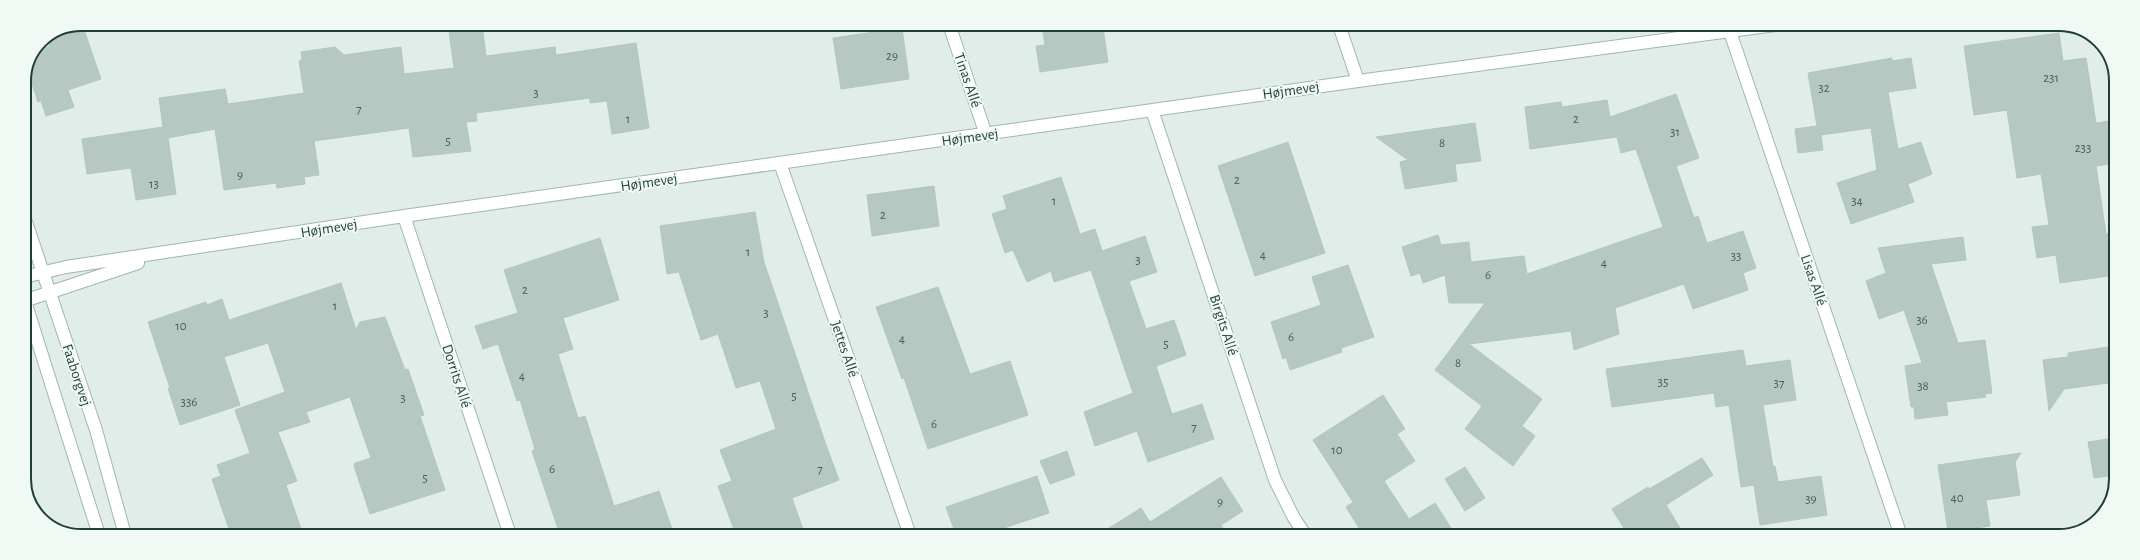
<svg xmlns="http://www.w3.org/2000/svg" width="2140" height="560" font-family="'Alegreya Sans',sans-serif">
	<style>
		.building { fill: #b5c8c1; stroke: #b2c7c0 }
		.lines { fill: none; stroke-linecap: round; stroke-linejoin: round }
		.minor-casing { stroke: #a2b5b0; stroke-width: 14 }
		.minor { stroke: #fff; stroke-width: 12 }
		.labels { text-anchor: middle; stroke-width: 4; stroke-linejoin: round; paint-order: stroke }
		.number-label { font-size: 13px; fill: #44615a }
		.street-label { font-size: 15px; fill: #1f3f38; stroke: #f1f9f5 }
		.rim { fill: none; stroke: #1f3f38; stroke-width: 2 }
	</style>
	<rect width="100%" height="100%" fill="#e0ede8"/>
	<path class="building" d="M 82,24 L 101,79 L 68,90 L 74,107 L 46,116 L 41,101 L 38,102 L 28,72 L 37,51 L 50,46 L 47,38 Z
		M 448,24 L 482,24 L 486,56 L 555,47 L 556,55 L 636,43 L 649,128 L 612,134 L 607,101 L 590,103 L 590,98 L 476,113 L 477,121 L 466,122 L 471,151 L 413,157 L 409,128 L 314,141 L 319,175 L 304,177 L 305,184 L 277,188 L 276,183 L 224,190 L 215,129 L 168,138 L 176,194 L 136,200 L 131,168 L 87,174 L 82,139 L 163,127 L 159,98 L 225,89 L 228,104 L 304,93 L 299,61 L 302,60 L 301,52 L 335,47 L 344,55 L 401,47 L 404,74 L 454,68 Z
		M 1042,25 L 1087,25 L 1088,31 L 1103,28 L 1108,62 L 1040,72 L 1036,46 L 1045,45 Z
		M 902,28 L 909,79 L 841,89 L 833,38 Z
		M 2059,33 L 2063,61 L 2086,58 L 2096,123 L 2110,121 L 2116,159 L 2116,163 L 2096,166 L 2106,234 L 2115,232 L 2115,275 L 2060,283 L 2056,255 L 2037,258 L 2032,227 L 2049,225 L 2041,174 L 2017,178 L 2007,110 L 1974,115 L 1964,46 Z
		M 1892,58 L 1892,61 L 1911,58 L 1916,88 L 1888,92 L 1898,149 L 1921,142 L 1932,174 L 1908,184 L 1914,202 L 1851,224 L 1837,183 L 1877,170 L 1871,128 L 1821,135 L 1823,150 L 1798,153 L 1795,129 L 1817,126 L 1808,73 Z
		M 1676,94 L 1699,158 L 1676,166 L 1694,218 L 1698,216 L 1707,243 L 1743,231 L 1756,268 L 1743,273 L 1748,290 L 1693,309 L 1684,284 L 1615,308 L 1619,334 L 1574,350 L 1571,331 L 1469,344 L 1542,399 L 1522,426 L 1535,436 L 1513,466 L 1465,429 L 1482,406 L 1435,370 L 1485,303 L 1449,303 L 1445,275 L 1423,283 L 1420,273 L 1411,276 L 1402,247 L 1438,235 L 1441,245 L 1469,242 L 1471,262 L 1524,256 L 1527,274 L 1663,227 L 1636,149 L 1621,153 L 1617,137 L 1530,149 L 1525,107 L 1561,102 L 1562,107 L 1607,100 L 1610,117 Z
		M 1475,123 L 1481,161 L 1455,164 L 1457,181 L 1405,189 L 1400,162 L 1408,160 L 1376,137 Z
		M 1288,142 L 1325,253 L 1255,276 L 1218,166 Z
		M 1061,177 L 1080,234 L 1095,229 L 1102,251 L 1145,236 L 1157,272 L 1129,281 L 1146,329 L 1174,320 L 1186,355 L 1156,366 L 1172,414 L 1202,404 L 1214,439 L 1148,462 L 1137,431 L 1095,446 L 1084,412 L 1133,393 L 1091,270 L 1054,282 L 1051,271 L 1027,282 L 1013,250 L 1005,253 L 992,214 L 1007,209 L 1003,196 Z
		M 934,186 L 939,226 L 872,236 L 867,195 Z
		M 755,212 L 764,262 L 826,445 L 839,480 L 792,498 L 805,535 L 736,535 L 718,486 L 732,481 L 720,450 L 776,429 L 760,381 L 736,388 L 718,334 L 701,340 L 679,272 L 667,274 L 660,226 Z
		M 1963,237 L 1966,260 L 1931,264 L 1958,343 L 1985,340 L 1992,393 L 1985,394 L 1986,397 L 1946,402 L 1948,415 L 1915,419 L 1914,407 L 1911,407 L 1905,366 L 1922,363 L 1904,310 L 1879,319 L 1866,281 L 1886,273 L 1878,248 Z
		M 600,238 L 619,300 L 563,318 L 573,349 L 558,354 L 578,418 L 585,416 L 614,506 L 659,491 L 674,535 L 560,535 L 532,451 L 535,449 L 520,400 L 517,401 L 498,344 L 483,349 L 475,326 L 518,313 L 504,270 Z
		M 1348,265 L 1374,337 L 1341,348 L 1342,352 L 1290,370 L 1286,357 L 1283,359 L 1271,322 L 1321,305 L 1312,277 Z
		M 341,283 L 356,330 L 360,322 L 385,317 L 405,370 L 408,369 L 424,415 L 420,416 L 445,490 L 370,514 L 354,466 L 355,463 L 371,458 L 350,397 L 306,412 L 310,422 L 278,432 L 297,481 L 286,485 L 303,535 L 231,535 L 212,479 L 221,476 L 217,465 L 250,453 L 235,410 L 285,392 L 268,343 L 224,357 L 240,405 L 180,425 L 168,388 L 170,388 L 148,322 L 206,302 L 207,305 L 222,299 L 229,320 Z
		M 938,287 L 970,374 L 1010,361 L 1028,415 L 928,449 L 904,378 L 902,379 L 876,307 Z
		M 2115,346 L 2115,382 L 2064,389 L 2049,411 L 2043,360 L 2068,357 L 2068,353 Z
		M 1743,350 L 1746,366 L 1790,360 L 1796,400 L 1763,405 L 1773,467 L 1775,466 L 1778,482 L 1821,476 L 1827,515 L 1760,525 L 1754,485 L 1741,487 L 1729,405 L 1716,407 L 1714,393 L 1612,407 L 1606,369 Z
		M 1383,395 L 1405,429 L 1397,434 L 1415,461 L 1384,481 L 1409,519 L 1435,503 L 1456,536 L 1364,536 L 1346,507 L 1353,502 L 1313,440 Z
		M 2115,438 L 2115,475 L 2094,478 L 2088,442 Z
		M 1067,451 L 1075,475 L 1050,484 L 1040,461 Z
		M 2021,453 L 2015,462 L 2020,495 L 1986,500 L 1990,526 L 1948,532 L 1938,465 Z
		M 1702,458 L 1713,475 L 1666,505 L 1685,536 L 1629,536 L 1612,509 L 1648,487 L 1649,489 Z
		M 1465,467 L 1485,498 L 1465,511 L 1445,479 Z
		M 1037,476 L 1049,513 L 983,535 L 956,535 L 946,507 Z
		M 1221,477 L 1243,511 L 1221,525 L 1228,536 L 1098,535 L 1141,508 L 1150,522 Z"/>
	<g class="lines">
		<g class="minor-casing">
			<path id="minor" d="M 949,24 L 986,135
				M 1339,25 L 1358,81
				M 1728,26 L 1901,536
				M 1152,110 L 1275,480 L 1294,518 L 1306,536
				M 780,163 L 910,535
				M 24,216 L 96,430 L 125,535
				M 404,216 L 510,535
				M 24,277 L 66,267 L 404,216 L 1358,81 L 1775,25
				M 24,298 L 99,535
				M 24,301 L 138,263"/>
		</g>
		<use href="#minor" class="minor"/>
	</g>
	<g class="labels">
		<g class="number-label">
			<text x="892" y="60">29</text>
			<text x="2051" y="82">231</text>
			<text x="1824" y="92">32</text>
			<text x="536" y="97">3</text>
			<text x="359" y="113">7</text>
			<text x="628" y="123">1</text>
			<text x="1576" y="123">2</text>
			<text x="1675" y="136">31</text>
			<text x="448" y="145">5</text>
			<text x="1442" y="147">8</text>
			<text x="2083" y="152">233</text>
			<text x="240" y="179">9</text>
			<text x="1237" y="184">2</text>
			<text x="154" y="188">13</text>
			<text x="1054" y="205">1</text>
			<text x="1857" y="205">34</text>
			<text x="883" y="219">2</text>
			<text x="748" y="256">1</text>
			<text x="1263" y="259">4</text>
			<text x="1736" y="260">33</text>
			<text x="1138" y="264">3</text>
			<text x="1604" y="267">4</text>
			<text x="1488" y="279">6</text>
			<text x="525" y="294">2</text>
			<text x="335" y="310">1</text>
			<text x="766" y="317">3</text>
			<text x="1922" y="324">36</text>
			<text x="181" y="330">10</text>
			<text x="1291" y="341">6</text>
			<text x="902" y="343">4</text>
			<text x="1166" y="348">5</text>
			<text x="1458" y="367">8</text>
			<text x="522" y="380">4</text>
			<text x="1663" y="386">35</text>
			<text x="1779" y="387">37</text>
			<text x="1923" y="390">38</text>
			<text x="794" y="400">5</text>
			<text x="403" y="402">3</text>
			<text x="189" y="406">336</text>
			<text x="934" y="428">6</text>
			<text x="1194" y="431">7</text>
			<text x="1337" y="454">10</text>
			<text x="552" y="473">6</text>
			<text x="820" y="473">7</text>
			<text x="425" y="482">5</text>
			<text x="1957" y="502">40</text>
			<text x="1811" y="503">39</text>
			<text x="1220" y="506">9</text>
		</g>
		<g class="street-label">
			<text transform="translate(968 80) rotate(71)" y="5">Tinas Allé</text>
			<text transform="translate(1291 90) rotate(-8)" y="5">Højmevej</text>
			<text transform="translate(970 137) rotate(-8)" y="5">Højmevej</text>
			<text transform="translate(649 182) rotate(-8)" y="5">Højmevej</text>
			<text transform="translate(329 228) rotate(-9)" y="5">Højmevej</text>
			<text transform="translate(1814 280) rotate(71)" y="5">Lisas Allé</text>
			<text transform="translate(1224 325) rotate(72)" y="5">Birgits Allé</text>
			<text transform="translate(845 349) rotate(71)" y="5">Jettes Allé</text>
			<text transform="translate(77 375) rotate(72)" y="5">Faaborgvej</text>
			<text transform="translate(457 376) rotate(72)" y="5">Dorrits Allé</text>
		</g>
	</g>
	<path d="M0 0H2140V560H0ZM81 31H2059A50 50 0 0 1 2109 81V479A50 50 0 0 1 2059 529H81A50 50 0 0 1 31 479V81A50 50 0 0 1 81 31Z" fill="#f1f9f5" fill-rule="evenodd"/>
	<path class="rim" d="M81 31H2059A50 50 0 0 1 2109 81V479A50 50 0 0 1 2059 529H81A50 50 0 0 1 31 479V81A50 50 0 0 1 81 31Z"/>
</svg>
